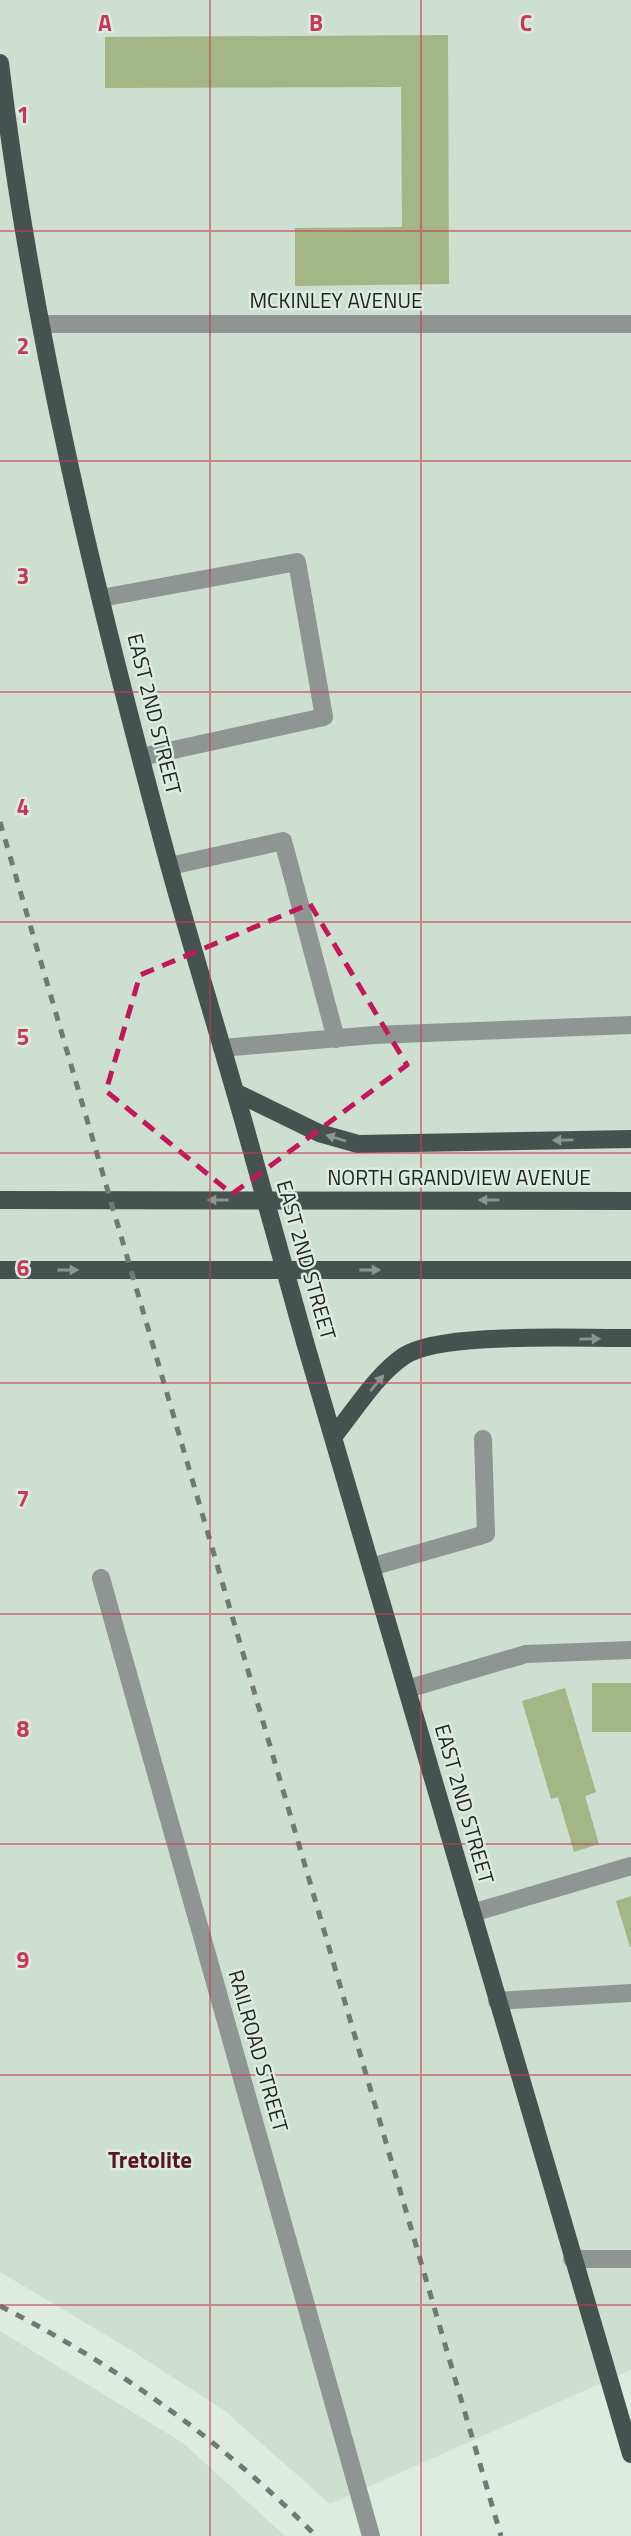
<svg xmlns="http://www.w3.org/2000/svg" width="631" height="2536" font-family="'Titillium Web',sans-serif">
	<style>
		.built { fill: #cddfd0 }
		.building { fill: #a4b586 }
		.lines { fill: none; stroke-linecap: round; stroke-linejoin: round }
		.minor { stroke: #8e9593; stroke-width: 18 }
		.major { stroke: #46524f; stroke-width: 18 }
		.rail { stroke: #727973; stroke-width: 5; stroke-dasharray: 9 9; stroke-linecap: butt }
		.major-bridge { stroke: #46524f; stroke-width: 18 }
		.oneway { fill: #8a9791 }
		.marked { fill: none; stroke: #c2185b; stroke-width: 5; stroke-dasharray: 14 9; stroke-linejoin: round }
		.grid { fill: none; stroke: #c83855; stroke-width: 2; stroke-opacity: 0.55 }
		.labels { text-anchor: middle; stroke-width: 5; stroke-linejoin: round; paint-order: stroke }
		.street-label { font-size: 21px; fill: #222623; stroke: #deebe1 }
		.neighbourhood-label { font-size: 23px; font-weight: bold; fill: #591421; stroke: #deebe1 }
		.grid-label { font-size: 23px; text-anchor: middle; font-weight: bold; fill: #c83855; stroke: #deebe1; stroke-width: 5; stroke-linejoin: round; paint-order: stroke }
	</style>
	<rect width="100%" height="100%" fill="#deebe1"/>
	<path class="built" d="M 0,0 L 631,0 L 631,2370 L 330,2504 L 225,2411 L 126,2347 L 0,2272 Z
		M 0,2331 L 183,2443 L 285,2536 L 0,2536 Z"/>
	<path class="building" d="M 448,35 L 449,284 L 295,286 L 295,228 L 402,227 L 401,87 L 105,88 L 105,37 Z
		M 592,1683 L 631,1683 L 631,1732 L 592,1732 Z
		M 565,1688 L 596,1792 L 585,1796 L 599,1844 L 574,1852 L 558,1797 L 551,1799 L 522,1701 Z
		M 631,1896 L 631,1947 L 630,1947 L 616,1901 Z"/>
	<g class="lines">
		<path class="minor" d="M 41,324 L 631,324
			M 101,598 L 297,562 L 324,717 L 141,757
			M 170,866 L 283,841 L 336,1039
			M 222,1048 L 374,1035 L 631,1025
			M 371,1567 L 486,1534 L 483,1439
			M 101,1578 L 371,2536
			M 407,1689 L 526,1654 L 631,1650
			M 472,1913 L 631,1866
			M 497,2001 L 631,1993
			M 572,2259 L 631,2259"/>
		<path class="major" d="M 0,63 C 32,334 98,602 169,865 C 196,963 227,1060 254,1159
			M 235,1092 L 319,1133 L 358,1144 L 631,1139
			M 0,1200 L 631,1201
			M 0,1270 L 631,1270
			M 305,1342 L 631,2454
			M 334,1436 C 355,1410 376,1375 404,1356 C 441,1331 581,1339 631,1338"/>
		<path class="rail" d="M 0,822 L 501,2536
			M 0,2306 C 115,2364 226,2444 316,2536"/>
		<path class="major-bridge" d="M 254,1159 L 305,1342"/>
	</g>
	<defs><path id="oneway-solid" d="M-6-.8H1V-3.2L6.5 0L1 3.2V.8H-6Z" transform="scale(1.75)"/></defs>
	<g class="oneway">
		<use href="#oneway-solid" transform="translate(336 1138) rotate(-163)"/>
		<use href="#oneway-solid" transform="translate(563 1140) rotate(179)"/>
		<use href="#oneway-solid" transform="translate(218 1200) rotate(180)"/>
		<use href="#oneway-solid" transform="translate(489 1200) rotate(-180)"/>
		<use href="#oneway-solid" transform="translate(68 1270)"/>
		<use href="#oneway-solid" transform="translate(370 1270)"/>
		<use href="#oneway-solid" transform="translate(590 1339) rotate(-1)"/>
		<use href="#oneway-solid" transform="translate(377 1383) rotate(-50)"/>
	</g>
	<path class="marked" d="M 310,904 L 407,1065 L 232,1194 L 106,1091 L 140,975 Z"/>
	<path class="grid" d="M 210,0 L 210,2536M 421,0 L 421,2536M 0,231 L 631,231M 0,461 L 631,461M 0,692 L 631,692M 0,922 L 631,922M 0,1153 L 631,1153M 0,1383 L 631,1383M 0,1614 L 631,1614M 0,1844 L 631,1844M 0,2075 L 631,2075M 0,2305 L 631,2305"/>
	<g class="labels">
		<g class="street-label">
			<text x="336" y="308">MCKINLEY AVENUE</text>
			<text transform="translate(154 714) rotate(76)" y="7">EAST 2ND STREET</text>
			<text x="459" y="1185">NORTH GRANDVIEW AVENUE</text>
			<text transform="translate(306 1260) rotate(74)" y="7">EAST 2ND STREET</text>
			<text transform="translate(464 1804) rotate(74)" y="7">EAST 2ND STREET</text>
			<text transform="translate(258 2051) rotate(74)" y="7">RAILROAD STREET</text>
		</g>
		<g class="neighbourhood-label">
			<text x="150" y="2168">Tretolite</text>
		</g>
	</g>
	<g class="grid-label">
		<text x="105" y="31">A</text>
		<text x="316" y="31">B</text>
		<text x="526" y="31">C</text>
		<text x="23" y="123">1</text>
		<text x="23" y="354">2</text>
		<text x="23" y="584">3</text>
		<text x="23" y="815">4</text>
		<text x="23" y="1045">5</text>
		<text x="23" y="1276">6</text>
		<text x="23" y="1507">7</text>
		<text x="23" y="1737">8</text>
		<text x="23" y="1968">9</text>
	</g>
</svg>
